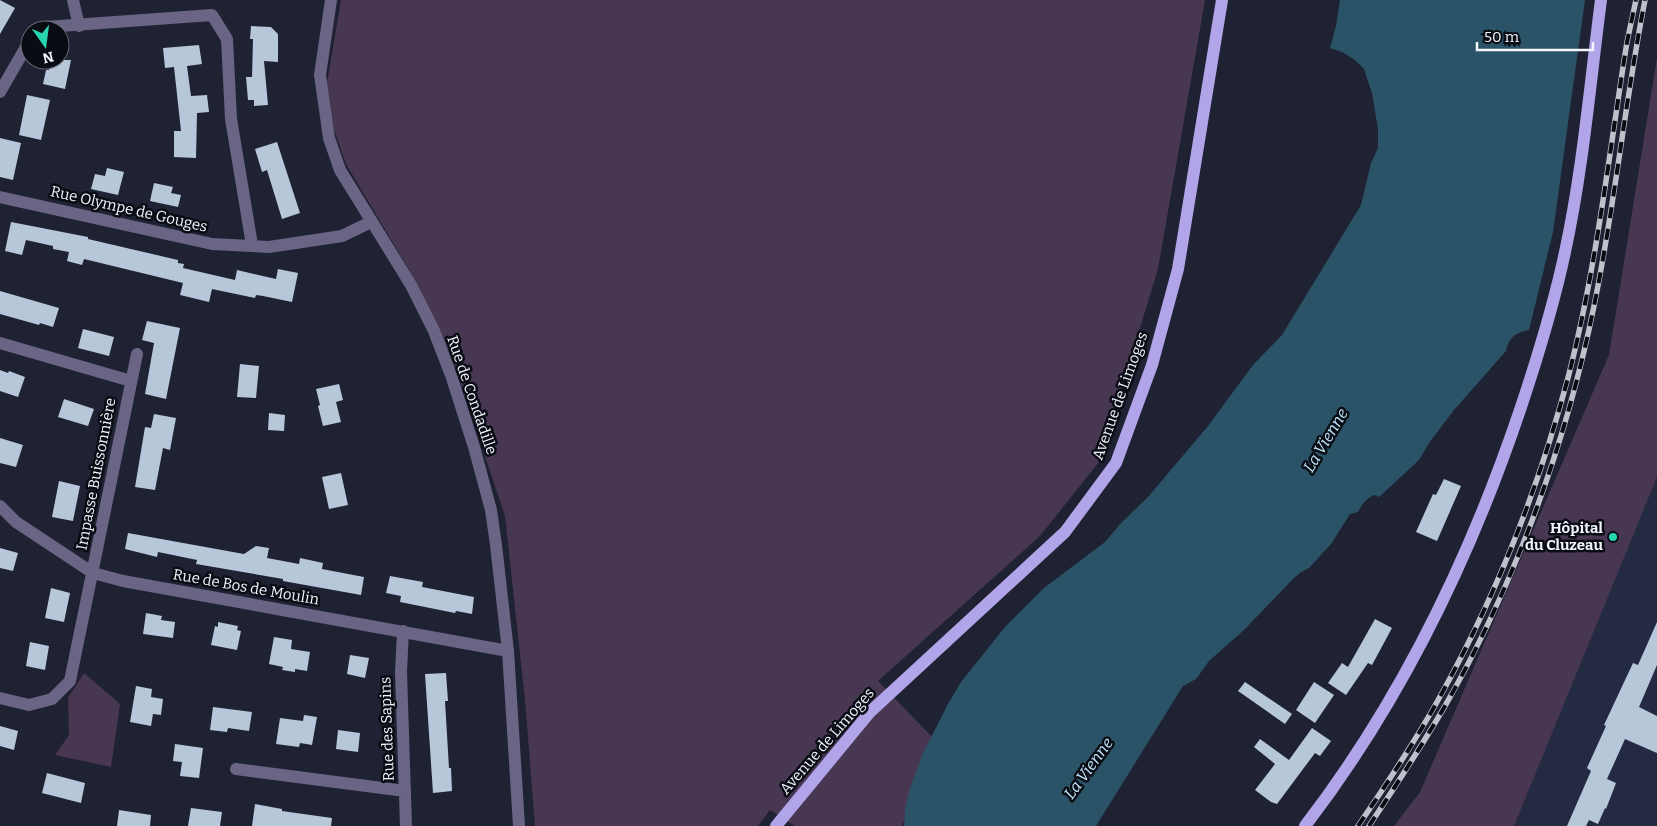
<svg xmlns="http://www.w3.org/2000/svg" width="1657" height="826" font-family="Bitter,serif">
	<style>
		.built { fill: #242a41 }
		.green { fill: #483753 }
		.water { fill: #2b5367 }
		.building { fill: #b7c7da }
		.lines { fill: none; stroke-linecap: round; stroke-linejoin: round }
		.minor { stroke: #6a6485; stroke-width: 12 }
		.major { stroke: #b1a4e9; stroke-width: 12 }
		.rail-casing { stroke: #bfc2cd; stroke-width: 5.5 }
		.rail { stroke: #0a0c14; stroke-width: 4; stroke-dasharray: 11; stroke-linecap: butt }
		.poi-dot { fill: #26d5ae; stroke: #0a0c14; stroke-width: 2 }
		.labels { text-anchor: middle; stroke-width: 5; stroke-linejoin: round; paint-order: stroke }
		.street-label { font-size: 15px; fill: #f2f5fe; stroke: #0a0c14 }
		.poi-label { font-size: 15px; font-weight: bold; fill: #f2f5fe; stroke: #0a0c14; text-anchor: end }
		.water-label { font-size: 16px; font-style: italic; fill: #bfe7fd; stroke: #0a0c14 }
	</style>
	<rect width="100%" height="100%" fill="#1e2233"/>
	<path class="built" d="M 1657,272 L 1657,826 L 1402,826 L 1433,785 Z"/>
	<path class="green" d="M 341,0 L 1205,0 L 1158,269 L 1099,462 L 1040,536 L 878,681 L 938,743 L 902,826 L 795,826 L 770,810 L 758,826 L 535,826 L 525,700 L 505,516 L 455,366 L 417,283 L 346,164 L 334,129 L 327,83 Z
		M 1657,58 L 1657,477 L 1514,826 L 1394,826 L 1420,792 L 1609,355 Z
		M 84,673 L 120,704 L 111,767 L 55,755 L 69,735 L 68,698 Z"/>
	<path class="water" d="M 1340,0 L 1585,0 L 1553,232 L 1529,330 C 1515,333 1510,336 1506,351 L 1454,410 L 1429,443 L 1419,460 L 1379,497 L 1375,495 C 1366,498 1363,503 1358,512 L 1350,514 L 1331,544 L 1309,568 L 1301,572 L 1293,579 L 1244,630 L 1209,661 L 1196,679 L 1183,686 L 1096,826 L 904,826 L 905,810 L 910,789 L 923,753 L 948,704 L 961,682 L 1005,627 L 1044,588 L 1105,542 L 1121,523 L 1148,497 L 1208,426 L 1253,365 L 1282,335 L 1361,205 L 1371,163 L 1378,148 L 1378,129 L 1372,93 L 1364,69 L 1355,60 L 1342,52 L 1330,48 L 1336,26 Z"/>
	<path class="building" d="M 0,0 L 15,8 L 0,34 Z
		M 251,26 L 271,27 L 278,34 L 278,62 L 264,61 L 268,105 L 254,106 L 254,100 L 248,100 L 246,77 L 252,77 L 253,39 L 250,39 Z
		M 199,45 L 202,64 L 187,66 L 191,96 L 207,95 L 209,112 L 197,113 L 196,158 L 174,157 L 174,131 L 181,131 L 174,67 L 165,68 L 163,48 Z
		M 51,60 L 71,60 L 65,89 L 43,84 L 46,70 L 49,70 Z
		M 27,95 L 50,100 L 41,140 L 19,135 Z
		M 0,138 L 21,143 L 13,180 L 0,177 Z
		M 277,142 L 300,213 L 282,219 L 267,170 L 262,172 L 255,149 Z
		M 107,168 L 124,172 L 118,195 L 91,189 L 95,174 L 105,176 Z
		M 154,183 L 173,187 L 171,193 L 181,195 L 178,207 L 150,201 Z
		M 11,222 L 88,237 L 88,239 L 178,260 L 178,263 L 184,264 L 183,268 L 235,280 L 237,270 L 276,279 L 278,269 L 298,273 L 292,302 L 263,296 L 256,295 L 255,298 L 212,289 L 209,302 L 180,295 L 183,283 L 84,259 L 82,265 L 67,261 L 69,252 L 53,249 L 53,246 L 26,240 L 22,255 L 5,251 Z
		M 0,291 L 59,308 L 53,327 L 40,323 L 39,325 L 0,314 Z
		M 147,321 L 180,328 L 166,399 L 145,394 L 154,343 L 142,340 Z
		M 83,329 L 114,337 L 109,356 L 78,348 Z
		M 240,364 L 259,366 L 256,398 L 237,397 Z
		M 0,370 L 8,373 L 9,371 L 25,377 L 18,397 L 0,391 Z
		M 339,384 L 343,400 L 336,402 L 341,422 L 323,426 L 318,406 L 320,405 L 316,389 Z
		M 64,399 L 94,409 L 88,426 L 58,417 Z
		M 269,413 L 285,415 L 284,431 L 268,430 Z
		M 154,414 L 176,418 L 170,450 L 163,448 L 155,490 L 135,487 L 145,427 L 151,428 Z
		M 0,438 L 23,445 L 16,467 L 0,463 Z
		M 341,473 L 348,505 L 329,509 L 322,477 Z
		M 1444,479 L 1461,486 L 1437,541 L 1416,532 L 1433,494 L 1436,495 Z
		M 59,481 L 80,486 L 73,521 L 52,517 Z
		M 128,533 L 244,554 L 256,546 L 269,548 L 267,558 L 299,564 L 300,558 L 323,563 L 322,569 L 364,577 L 361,595 L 283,581 L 283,579 L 196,564 L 197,560 L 158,552 L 157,557 L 125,549 Z
		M 0,548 L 18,553 L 13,571 L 0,568 Z
		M 390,576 L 423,582 L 422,587 L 474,597 L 472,614 L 456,611 L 455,613 L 400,602 L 401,596 L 386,593 Z
		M 51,588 L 70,593 L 64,622 L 45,618 Z
		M 146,613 L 162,616 L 161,620 L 175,622 L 173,638 L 143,634 Z
		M 1375,619 L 1392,628 L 1372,665 L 1368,663 L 1346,695 L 1328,683 L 1342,663 L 1348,667 Z
		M 218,622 L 238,626 L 237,630 L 241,631 L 237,650 L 211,645 L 215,626 L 218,627 Z
		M 1657,622 L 1657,665 L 1639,707 L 1657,716 L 1657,753 L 1625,739 L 1607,779 L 1616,783 L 1606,809 L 1605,808 L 1598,824 L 1589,820 L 1586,826 L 1567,826 L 1591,771 L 1587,768 L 1606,726 L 1604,725 L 1633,663 L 1638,665 Z
		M 274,637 L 292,640 L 291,649 L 310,652 L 307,671 L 295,669 L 295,672 L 282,670 L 283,667 L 269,664 Z
		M 30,642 L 49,646 L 45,670 L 26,666 Z
		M 350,655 L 369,658 L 365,678 L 347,674 Z
		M 446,673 L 448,701 L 445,701 L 449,768 L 451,768 L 452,791 L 433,793 L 425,674 Z
		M 1245,682 L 1292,714 L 1285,724 L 1238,691 Z
		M 1314,682 L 1334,695 L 1315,723 L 1296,710 Z
		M 136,686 L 152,689 L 151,697 L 163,699 L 161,715 L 153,714 L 151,726 L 130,722 Z
		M 213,707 L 252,712 L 249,731 L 228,728 L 227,732 L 210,730 Z
		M 304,715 L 317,717 L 312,745 L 300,743 L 299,747 L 276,744 L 280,718 L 303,721 Z
		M 0,726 L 18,731 L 14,750 L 0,746 Z
		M 1312,728 L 1331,741 L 1320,756 L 1315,753 L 1277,804 L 1271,802 L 1255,790 L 1275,764 L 1254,747 L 1260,739 L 1289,760 Z
		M 338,730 L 360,733 L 358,752 L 336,749 Z
		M 175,744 L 203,748 L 199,778 L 180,776 L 182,762 L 173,761 Z
		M 47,773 L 85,783 L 81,803 L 42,793 Z
		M 255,804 L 282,809 L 282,811 L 332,818 L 331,826 L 252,826 Z
		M 191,808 L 222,812 L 220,826 L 188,826 Z
		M 119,810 L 151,815 L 150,826 L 117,826 Z"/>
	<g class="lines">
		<path class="minor" d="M 73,0 L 79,26
			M 331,0 L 320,75 L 329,138 L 340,170 L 411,285 L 434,331 L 451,375 L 474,447 L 491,510 L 496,545 L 508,651 L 519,826
			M 42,30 L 46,27 L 212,15 L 227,39 L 231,119 L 252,245
			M 0,92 L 30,40
			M 0,197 L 212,244 L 269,247 L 342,236 L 371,222
			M 0,343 L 131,381
			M 0,506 L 16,522 L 93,573 L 123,581 L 508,651
			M 403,631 L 401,672 L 406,826
			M 0,698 L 29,705 L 52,699 L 70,681 L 137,354
			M 236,769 L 405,791"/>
		<path class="major" d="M 776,826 L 870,712 L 1065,532 L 1116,463 L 1152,365 L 1178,269 L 1222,0
			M 1305,826 C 1401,701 1471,556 1521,407 C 1538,356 1554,304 1565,252 C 1583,169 1590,84 1601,0"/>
		<g class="rail-casing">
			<path id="rail" d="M 1358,826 C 1386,785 1413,745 1437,702 C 1495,599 1539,488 1569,374 C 1597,265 1609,153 1627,42 L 1636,0
				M 1369,826 C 1395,787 1421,747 1445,706 C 1515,584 1566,444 1594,306 C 1615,204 1625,101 1645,0"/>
		</g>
		<use href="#rail" class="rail"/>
	</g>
	<circle class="poi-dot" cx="1613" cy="537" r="5"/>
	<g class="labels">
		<g class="street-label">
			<text transform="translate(129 209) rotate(13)" y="5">Rue Olympe de Gouges</text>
			<text transform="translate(472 395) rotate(71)" y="5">Rue de Condadille</text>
			<text transform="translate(1120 396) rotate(-70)" y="5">Avenue de Limoges</text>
			<text transform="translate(96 474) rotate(-79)" y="5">Impasse Buissonnière</text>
			<text transform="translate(246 587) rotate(10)" y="5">Rue de Bos de Moulin</text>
			<text transform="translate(387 729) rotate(-92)" y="5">Rue des Sapins</text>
			<text transform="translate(827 741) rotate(-49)" y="5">Avenue de Limoges</text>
		</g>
		<g class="poi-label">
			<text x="1603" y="533">Hôpital<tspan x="1603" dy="17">du Cluzeau</tspan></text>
		</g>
		<g class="water-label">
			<text transform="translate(1325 440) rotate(-59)" y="6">La Vienne</text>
			<text transform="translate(1088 768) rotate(-54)" y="6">La Vienne</text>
		</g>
	</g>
	<g transform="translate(45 45) rotate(166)"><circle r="24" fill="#0a0c14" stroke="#676972"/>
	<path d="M0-4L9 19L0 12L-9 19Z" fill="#26d5ae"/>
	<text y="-8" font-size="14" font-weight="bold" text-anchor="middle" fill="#f2f5fe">N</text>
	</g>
	<path d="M1477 42v8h116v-8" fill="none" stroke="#f2f5fe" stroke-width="2.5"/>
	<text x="1484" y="42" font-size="15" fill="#f2f5fe" stroke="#0a0c14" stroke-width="4" paint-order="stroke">50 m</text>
</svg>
